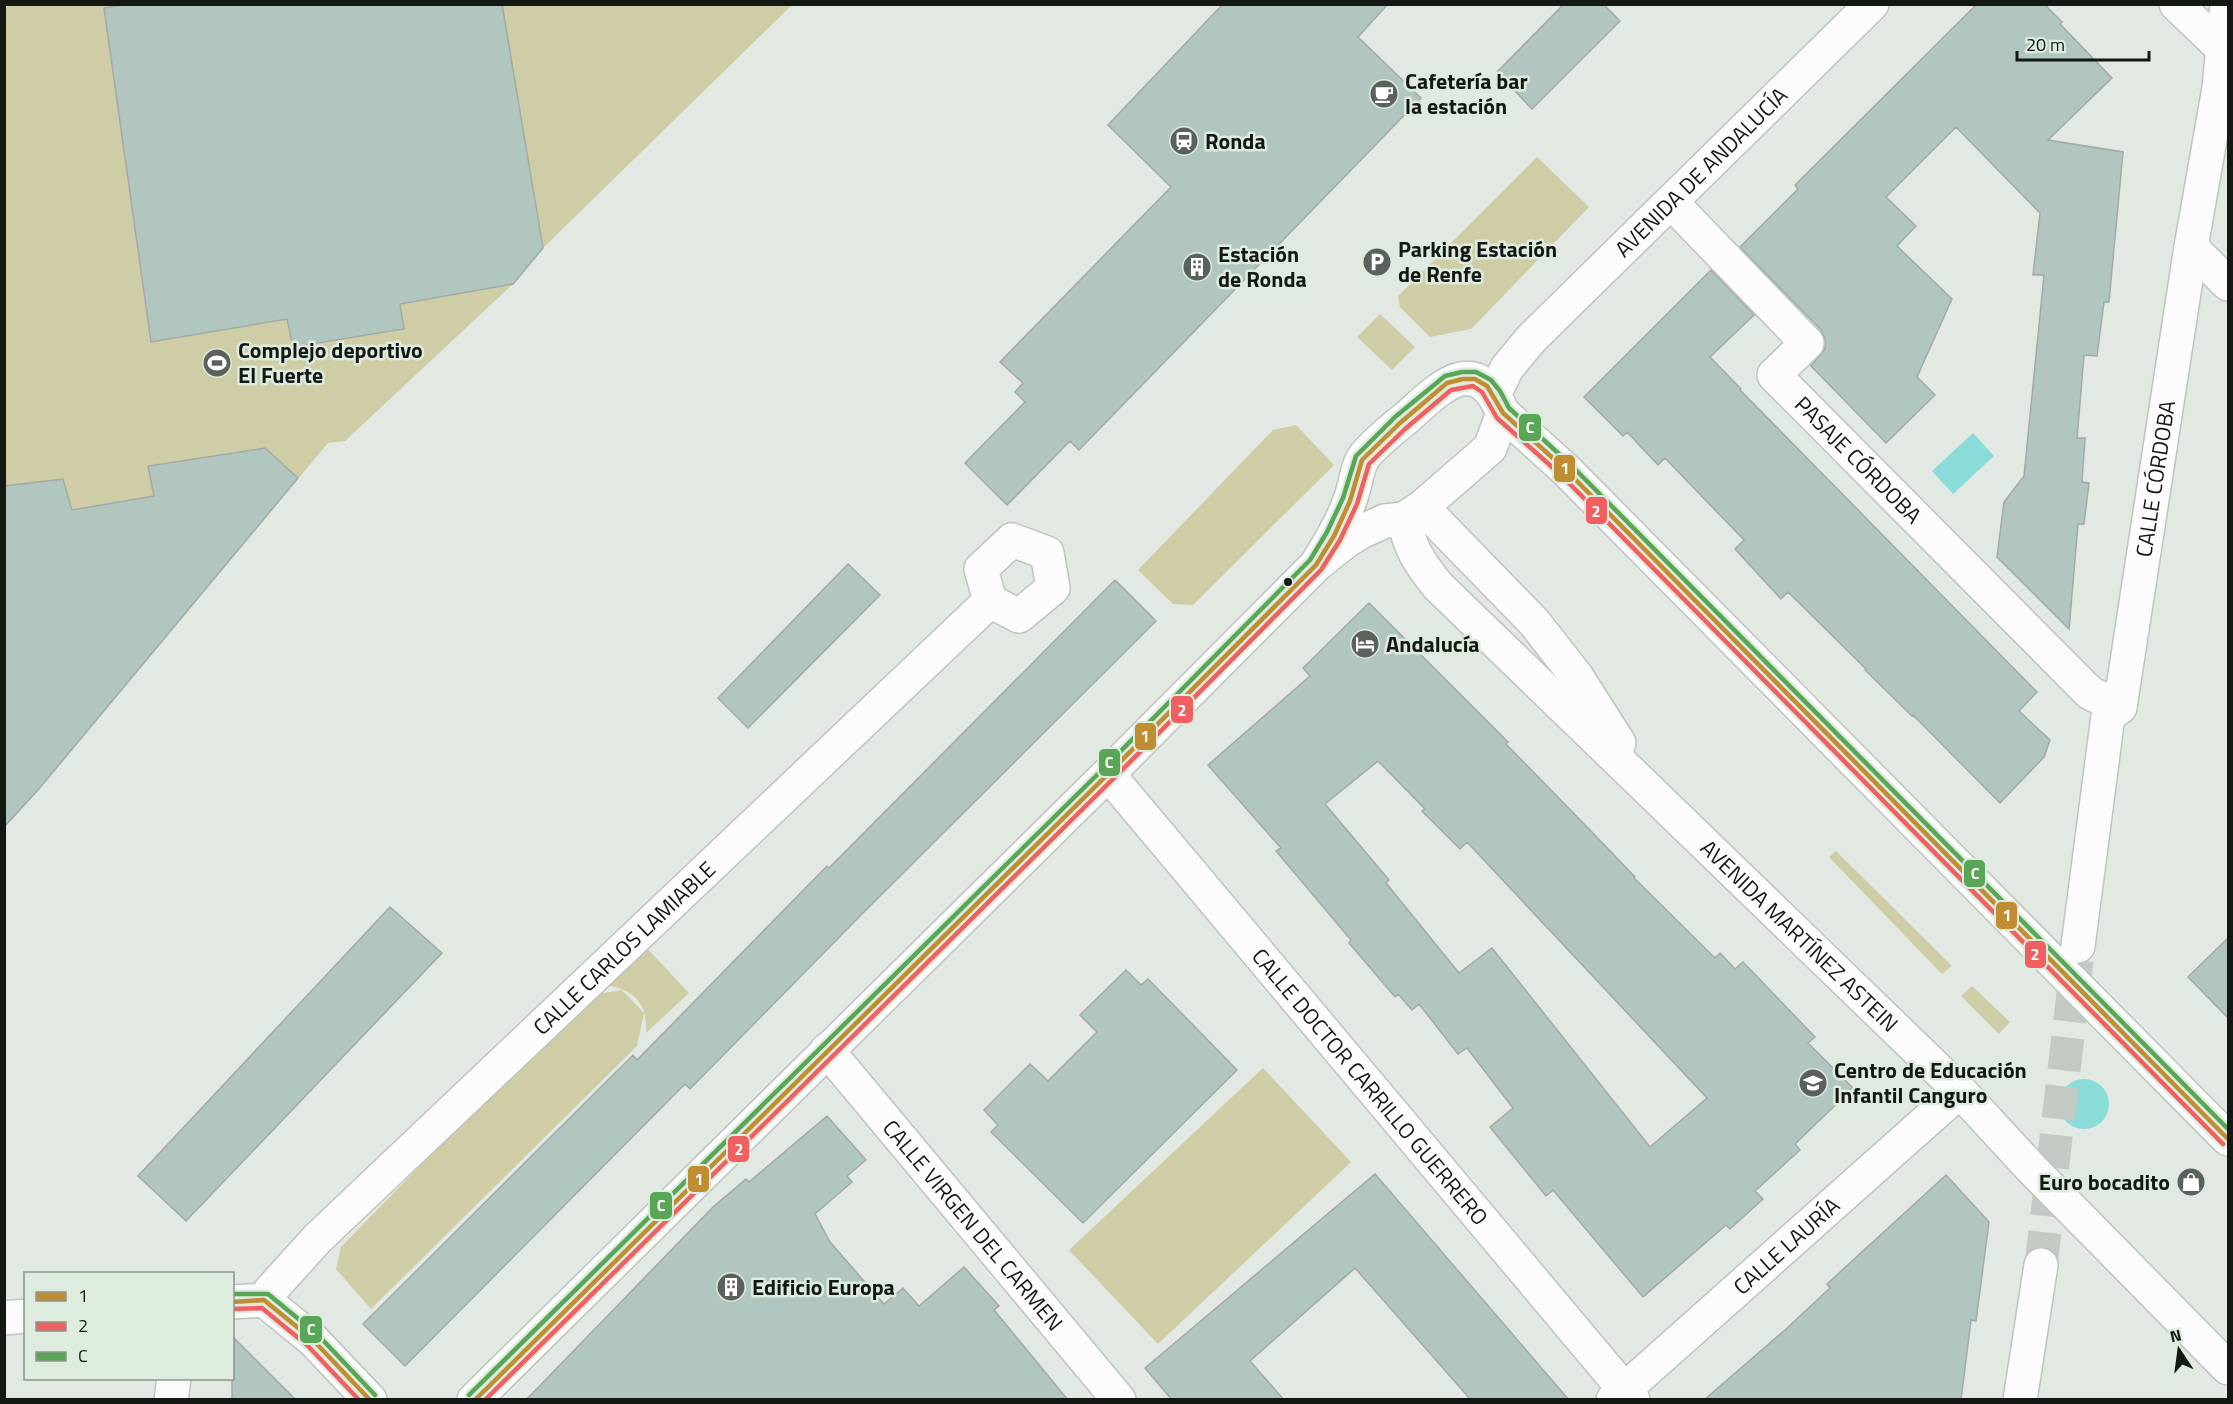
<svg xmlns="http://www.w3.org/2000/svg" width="2233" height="1404" font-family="'Titillium Web',sans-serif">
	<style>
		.green { fill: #cfcda6 }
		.water { fill: #89dcd8 }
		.building { fill: #b1c6be; stroke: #a3a9a6; stroke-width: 1.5; fill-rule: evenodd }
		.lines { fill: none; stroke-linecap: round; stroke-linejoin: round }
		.minor-tunnel { stroke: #c3c9c3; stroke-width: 33; stroke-dasharray: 33 16; stroke-linecap: butt }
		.minor-casing { stroke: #bec4be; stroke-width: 36 }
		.major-casing { stroke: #bec4be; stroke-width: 36 }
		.minor { stroke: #fbfcfb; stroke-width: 33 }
		.major { stroke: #fbfcfb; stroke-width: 33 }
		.bus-1-casing { stroke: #deecdf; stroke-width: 9 }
		.bus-2-casing { stroke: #deecdf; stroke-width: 9 }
		.bus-3-casing { stroke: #deecdf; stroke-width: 9 }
		.bus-1 { stroke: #c08d33; stroke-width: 4.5 }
		.bus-2 { stroke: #f06060; stroke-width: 4.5 }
		.bus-3 { stroke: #59a657; stroke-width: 4.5 }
		.bus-dot { fill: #131813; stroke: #deecdf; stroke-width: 2 }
		.labels { text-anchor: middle; stroke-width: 5; stroke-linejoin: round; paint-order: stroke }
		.poi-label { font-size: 22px; font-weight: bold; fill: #131813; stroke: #deecdf; text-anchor: start }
		.street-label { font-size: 22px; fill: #131813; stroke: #deecdf }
		.line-badge { stroke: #deecdf; stroke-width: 2 }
		.badge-label { font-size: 16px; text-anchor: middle; font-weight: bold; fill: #fff }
	</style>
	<rect width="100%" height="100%" fill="#e2e8e2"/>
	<path class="green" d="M 5,5 L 792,5 L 543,248 L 513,284 L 345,441 L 328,443 L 38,790 L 5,827 Z
		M 1537,157 L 1589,207 L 1471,329 L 1430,337 L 1400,307 L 1398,296 Z
		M 1380,314 L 1415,347 L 1392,370 L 1357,337 Z
		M 1296,425 L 1334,465 L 1193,605 L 1173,604 L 1138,570 L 1273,430 Z
		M 1836,851 L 1952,966 L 1942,974 L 1829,857 Z
		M 642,943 L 689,993 L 646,1033 C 648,997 629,988 598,984 Z
		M 1972,986 L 2010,1022 L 1999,1034 L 1961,996 Z
		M 622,990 L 644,1013 L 637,1046 L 371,1309 L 336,1269 L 341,1247 L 573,1009 L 597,994 Z
		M 1263,1068 L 1351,1162 L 1158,1344 L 1069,1250 Z"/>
	<path class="water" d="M 1973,433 L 1994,456 L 1953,494 L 1932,471 Z
		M2059 1104a25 25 0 1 1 50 0a25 25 0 1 1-50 0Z"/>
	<path class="building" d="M 127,4 L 502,4 L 543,248 L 513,284 L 400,304 L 404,329 L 293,347 L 287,319 L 151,342 L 104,8 Z
		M 1223,4 L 1388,4 L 1358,37 L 1421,98 L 1079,450 L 1070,441 L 1007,505 L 965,463 L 1025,402 L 1015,392 L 1023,383 L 1000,362 L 1171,187 L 1108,125 Z
		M 1564,4 L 1603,4 L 1620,21 L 1532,109 L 1497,72 Z
		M 1977,4 L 2044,4 L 2062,22 L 2060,24 L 2112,78 L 2048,140 L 2123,152 L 2109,302 L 2104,302 L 2097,356 L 2084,355 L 2077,438 L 2085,438 L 2082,482 L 2089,483 L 2084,524 L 2078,524 L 2069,629 L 1997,557 L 2004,502 L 2024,476 L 2044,275 L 2033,275 L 2040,213 L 1956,127 L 1886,197 L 1916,226 L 1897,246 L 1952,299 L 1917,377 L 1935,395 L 1886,443 L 1811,366 L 1825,349 L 1825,339 L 1821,330 L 1740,247 L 1798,189 L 1795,185 Z
		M 1711,270 L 1754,315 L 1710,357 L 1741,389 L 1740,390 L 2037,692 L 2019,711 L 2050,740 L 2044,757 L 2000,803 L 1913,715 L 1912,716 L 1865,670 L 1866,669 L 1788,592 L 1781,599 L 1735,549 L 1744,540 L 1665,458 L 1658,465 L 1627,432 L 1623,436 L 1584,397 Z
		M 265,448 L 298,478 L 38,790 L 4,827 L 4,486 L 63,479 L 72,510 L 154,496 L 148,466 Z
		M 848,564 L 880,595 L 748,728 L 718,698 Z
		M 1115,580 L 1156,621 L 861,915 L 690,1089 L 685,1084 L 405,1366 L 363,1324 L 633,1055 L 637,1060 L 827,866 L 829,868 Z
		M 1369,603 L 1508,742 L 1506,744 L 1589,829 L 1635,877 L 1634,878 L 1715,958 L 1720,953 L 1735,969 L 1743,962 L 1815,1037 L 1808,1043 L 1853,1088 L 1795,1144 L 1800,1150 L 1755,1191 L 1763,1199 L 1730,1229 L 1726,1225 L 1643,1297 L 1553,1190 L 1546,1196 L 1490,1127 L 1513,1108 L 1467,1048 L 1458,1054 L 1419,1004 L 1412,1010 L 1398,994 L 1395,997 L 1349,943 L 1351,940 L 1276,851 L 1281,848 L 1208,765 L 1310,676 L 1303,668 ZM 1378,761 L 1425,809 L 1422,811 L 1460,849 L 1467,842 L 1707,1098 L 1650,1147 L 1492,948 L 1459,973 L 1386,883 L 1389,880 L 1325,804 Z
		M 390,907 L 442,953 L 186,1221 L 138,1176 Z
		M 2229,937 L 2229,1019 L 2188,977 Z
		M 1126,970 L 1141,985 L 1148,979 L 1237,1070 L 1083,1223 L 991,1132 L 998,1125 L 984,1110 L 1030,1064 L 1048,1081 L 1097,1032 L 1080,1015 Z
		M 827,1116 L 866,1160 L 847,1176 L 852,1182 L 815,1214 L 830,1242 L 884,1304 L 903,1288 L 919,1306 L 964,1267 L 999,1306 L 994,1310 L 1068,1400 L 526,1400 L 713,1207 L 746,1179 L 749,1182 Z
		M 1375,1174 L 1569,1400 L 1471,1400 L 1355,1268 L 1250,1361 L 1284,1400 L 1172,1400 L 1145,1368 Z
		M 1946,1175 L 1989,1222 L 1976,1321 L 1971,1320 L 1961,1400 L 1704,1400 L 1785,1330 L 1830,1288 L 1827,1284 Z
		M 232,1336 L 296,1400 L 232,1400 Z"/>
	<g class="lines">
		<path class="minor-tunnel" d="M 2041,1265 L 2077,960"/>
		<g class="minor-casing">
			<g id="minor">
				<path d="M 2176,4 L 2223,49 L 2228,49"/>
				<path id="s1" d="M 1672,203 L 1807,343 L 1774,375 L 2090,693 L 2120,707"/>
				<path d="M 2191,247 L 2228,284"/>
				<path id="s2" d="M 1494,395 L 1507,368 L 1531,339 L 1872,4"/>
				<path id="s3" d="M 1108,774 L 1633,1400"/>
				<path id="s4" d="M 2078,946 L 2108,716 L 2120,707 L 2191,247 L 2219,88 L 2227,4"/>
				<path id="s5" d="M 827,1050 L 1119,1400"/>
				<path id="s6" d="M 264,1300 L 270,1291 L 317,1239 L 990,601 L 1019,616 L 1053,588 L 1047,553 L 1012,540 L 981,569 L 990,601"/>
				<path d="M 171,1400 L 174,1378"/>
				<path id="s7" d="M 1613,1400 L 1960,1091"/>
				<path d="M 2020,1400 L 2041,1265"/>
			</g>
		</g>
		<g class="major-casing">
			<g id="major">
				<path d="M 1503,413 L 1566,470 L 2228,1139"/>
				<path d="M 1422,507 L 1534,622 L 1577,677 L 1619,743"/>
				<path id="s8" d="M 1404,519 C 1409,547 1420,564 1438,586 L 1960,1091 L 2031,1168 L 2228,1368"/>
				<path d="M 232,1302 L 264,1300 L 313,1340 L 370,1400"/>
				<path d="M 4,1318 L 26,1316"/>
				<path d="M 474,1400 L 1108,774 L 1316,565 L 1345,542 L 1363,531 L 1385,521 L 1404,519 L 1422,507 L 1490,448 L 1503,413 C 1475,348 1439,389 1405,419 C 1395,427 1367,450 1362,460 C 1356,472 1355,488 1350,500 C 1342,523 1329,544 1316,565"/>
			</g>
		</g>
		<use href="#minor" class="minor"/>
		<use href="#major" class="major"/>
		<g class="bus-1-casing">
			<path id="bus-1" d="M 232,1302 L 264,1300 L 313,1340 L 370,1400
				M 475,1400 L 1108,774 L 1316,565 L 1334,536 L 1350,501 L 1362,460 L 1400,423 L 1447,383 L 1463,379 L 1475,379 L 1487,386 L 1503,413 L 1566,470 L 2228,1139"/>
		</g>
		<g class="bus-2-casing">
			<path id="bus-2" d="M 232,1309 L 262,1308 L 308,1346 L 359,1400
				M 485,1400 L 1113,779 L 1321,570 L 1340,540 L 1357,504 L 1369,464 L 1405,429 L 1451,390 L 1473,386 L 1482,392 L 1497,418 L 1561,475 L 2223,1144"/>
		</g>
		<g class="bus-3-casing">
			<path id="bus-3" d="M 232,1294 L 268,1294 L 318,1335 L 375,1395
				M 469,1395 L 1103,769 L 1310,560 L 1327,532 L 1343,498 L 1356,456 L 1395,417 L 1445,376 L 1462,372 L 1476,372 L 1491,380 L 1500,391 L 1509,408 L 1571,465 L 2228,1129"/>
		</g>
		<use href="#bus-1" class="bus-1"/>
		<use href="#bus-2" class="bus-2"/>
		<use href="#bus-3" class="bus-3"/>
	</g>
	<defs>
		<g id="cafe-disc" transform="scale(1.5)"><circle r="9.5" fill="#5b615b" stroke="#deecdf"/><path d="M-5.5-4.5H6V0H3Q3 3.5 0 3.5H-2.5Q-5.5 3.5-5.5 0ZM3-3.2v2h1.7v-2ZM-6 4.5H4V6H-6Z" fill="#fff"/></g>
		<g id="station-disc" transform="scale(1.5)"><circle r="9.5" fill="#5b615b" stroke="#deecdf"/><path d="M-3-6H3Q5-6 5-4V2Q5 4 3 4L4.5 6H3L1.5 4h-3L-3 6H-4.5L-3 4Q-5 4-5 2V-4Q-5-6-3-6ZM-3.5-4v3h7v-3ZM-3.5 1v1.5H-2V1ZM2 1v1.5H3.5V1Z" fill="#fff"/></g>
		<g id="parking-disc" transform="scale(1.5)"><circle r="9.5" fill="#5b615b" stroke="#deecdf"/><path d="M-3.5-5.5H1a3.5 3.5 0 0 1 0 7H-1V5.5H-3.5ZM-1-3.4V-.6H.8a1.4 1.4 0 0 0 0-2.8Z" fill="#fff"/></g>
		<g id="building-disc" transform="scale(1.5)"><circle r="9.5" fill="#5b615b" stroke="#deecdf"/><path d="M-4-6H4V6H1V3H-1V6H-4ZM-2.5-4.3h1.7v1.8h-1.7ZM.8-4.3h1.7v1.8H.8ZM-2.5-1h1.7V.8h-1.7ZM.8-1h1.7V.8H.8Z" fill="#fff"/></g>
		<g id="stadium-disc" transform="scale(1.5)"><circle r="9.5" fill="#5b615b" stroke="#deecdf"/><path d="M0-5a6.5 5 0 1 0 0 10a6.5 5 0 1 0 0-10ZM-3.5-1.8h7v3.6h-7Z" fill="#fff"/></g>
		<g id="hotel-disc" transform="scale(1.5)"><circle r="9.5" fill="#5b615b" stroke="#deecdf"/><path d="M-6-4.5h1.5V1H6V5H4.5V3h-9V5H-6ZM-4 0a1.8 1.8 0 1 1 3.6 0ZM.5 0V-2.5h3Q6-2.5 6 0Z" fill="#fff"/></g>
		<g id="school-disc" transform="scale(1.5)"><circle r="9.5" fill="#5b615b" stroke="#deecdf"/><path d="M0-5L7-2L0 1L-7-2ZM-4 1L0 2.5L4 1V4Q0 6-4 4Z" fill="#fff"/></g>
		<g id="shop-disc" transform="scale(1.5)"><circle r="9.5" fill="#5b615b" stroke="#deecdf"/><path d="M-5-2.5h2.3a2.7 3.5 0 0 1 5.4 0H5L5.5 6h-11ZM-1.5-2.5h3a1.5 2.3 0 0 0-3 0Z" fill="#fff"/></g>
	</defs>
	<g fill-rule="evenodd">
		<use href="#cafe-disc" x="1384" y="94"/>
		<use href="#station-disc" x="1184" y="141"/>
		<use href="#parking-disc" x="1377" y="262"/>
		<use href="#building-disc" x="1197" y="267"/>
		<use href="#stadium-disc" x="217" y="363"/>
		<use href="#hotel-disc" x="1365" y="644"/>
		<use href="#school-disc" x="1813" y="1083"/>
		<use href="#shop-disc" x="2191" y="1182"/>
		<use href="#building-disc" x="731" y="1287"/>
	</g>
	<circle class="bus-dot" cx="1288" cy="582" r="5"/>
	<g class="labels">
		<g class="poi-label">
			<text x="1405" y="89">Cafetería bar<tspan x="1405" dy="25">la estación</tspan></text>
			<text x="1205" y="149">Ronda</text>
			<text x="1398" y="257">Parking Estación<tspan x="1398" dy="25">de Renfe</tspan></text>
			<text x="1218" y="262">Estación<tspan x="1218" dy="25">de Ronda</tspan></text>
			<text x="238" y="358">Complejo deportivo<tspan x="238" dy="25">El Fuerte</tspan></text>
			<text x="1386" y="652">Andalucía</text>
			<text x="1834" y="1078">Centro de Educación<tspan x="1834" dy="25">Infantil Canguro</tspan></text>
			<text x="2170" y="1190" text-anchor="end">Euro bocadito</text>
			<text x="752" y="1295">Edificio Europa</text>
		</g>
		<g class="street-label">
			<text dy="8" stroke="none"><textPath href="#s2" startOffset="306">AVENIDA DE ANDALUCÍA</textPath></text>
			<text dy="8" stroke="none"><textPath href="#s1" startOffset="360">PASAJE CÓRDOBA</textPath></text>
			<text dy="8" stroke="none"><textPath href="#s4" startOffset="478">CALLE CÓRDOBA</textPath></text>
			<text dy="8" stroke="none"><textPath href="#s8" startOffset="579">AVENIDA MARTÍNEZ ASTEIN</textPath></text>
			<text dy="8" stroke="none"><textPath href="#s6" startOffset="504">CALLE CARLOS LAMIABLE</textPath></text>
			<text dy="8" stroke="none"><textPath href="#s3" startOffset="408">CALLE DOCTOR CARRILLO GUERRERO</textPath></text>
			<text dy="8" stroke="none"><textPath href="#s5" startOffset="228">CALLE VIRGEN DEL CARMEN</textPath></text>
			<text dy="8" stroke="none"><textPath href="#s7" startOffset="232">CALLE LAURÍA</textPath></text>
		</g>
	</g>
	<g class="line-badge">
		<rect x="1518" y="413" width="24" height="29" rx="6" fill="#59a657"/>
		<rect x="1553" y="454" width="23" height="29" rx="6" fill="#c08d33"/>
		<rect x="1585" y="496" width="23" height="29" rx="6" fill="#f06060"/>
		<rect x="1170" y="695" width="24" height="29" rx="6" fill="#f06060"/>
		<rect x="1134" y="722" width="23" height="29" rx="6" fill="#c08d33"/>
		<rect x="1098" y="748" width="23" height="29" rx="6" fill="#59a657"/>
		<rect x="1963" y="859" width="23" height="29" rx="6" fill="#59a657"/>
		<rect x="1995" y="901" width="23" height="29" rx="6" fill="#c08d33"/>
		<rect x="2024" y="940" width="23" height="29" rx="6" fill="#f06060"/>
		<rect x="727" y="1135" width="23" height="28" rx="6" fill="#f06060"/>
		<rect x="687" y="1165" width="23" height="28" rx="6" fill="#c08d33"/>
		<rect x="649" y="1191" width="24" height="29" rx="6" fill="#59a657"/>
		<rect x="299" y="1315" width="24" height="29" rx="6" fill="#59a657"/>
	</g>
	<g class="badge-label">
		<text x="1530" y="433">C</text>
		<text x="1565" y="474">1</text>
		<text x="1596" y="517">2</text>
		<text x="1182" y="716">2</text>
		<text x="1145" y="742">1</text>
		<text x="1109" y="768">C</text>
		<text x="1975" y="879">C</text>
		<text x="2007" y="921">1</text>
		<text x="2035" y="960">2</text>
		<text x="739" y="1155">2</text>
		<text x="699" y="1185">1</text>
		<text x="661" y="1211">C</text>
		<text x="311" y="1335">C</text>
	</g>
	<rect width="2233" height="1404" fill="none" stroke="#131813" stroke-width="12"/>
	<rect x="24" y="1272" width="210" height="108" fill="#deecdf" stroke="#8d978d" stroke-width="1.5"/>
	<rect x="36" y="1292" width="30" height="9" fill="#c08d33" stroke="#8d978d" stroke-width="1.5"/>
	<text x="78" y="1302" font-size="18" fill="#131813">1</text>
	<rect x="36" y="1322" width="30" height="9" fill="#f06060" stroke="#8d978d" stroke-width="1.5"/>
	<text x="78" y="1332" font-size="18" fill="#131813">2</text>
	<rect x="36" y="1352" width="30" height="9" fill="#59a657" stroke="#8d978d" stroke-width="1.5"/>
	<text x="78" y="1362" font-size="18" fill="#131813">C</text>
	<g transform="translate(2179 1350) rotate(347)" stroke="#deecdf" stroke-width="4.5" paint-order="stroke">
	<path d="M0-4.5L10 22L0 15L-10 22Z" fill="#131813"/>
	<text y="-9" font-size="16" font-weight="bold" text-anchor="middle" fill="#131813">N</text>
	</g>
	<path d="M2017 51v9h132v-9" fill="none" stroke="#131813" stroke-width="3"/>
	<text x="2026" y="51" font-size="18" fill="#131813" stroke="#deecdf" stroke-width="4.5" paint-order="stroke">20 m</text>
</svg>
